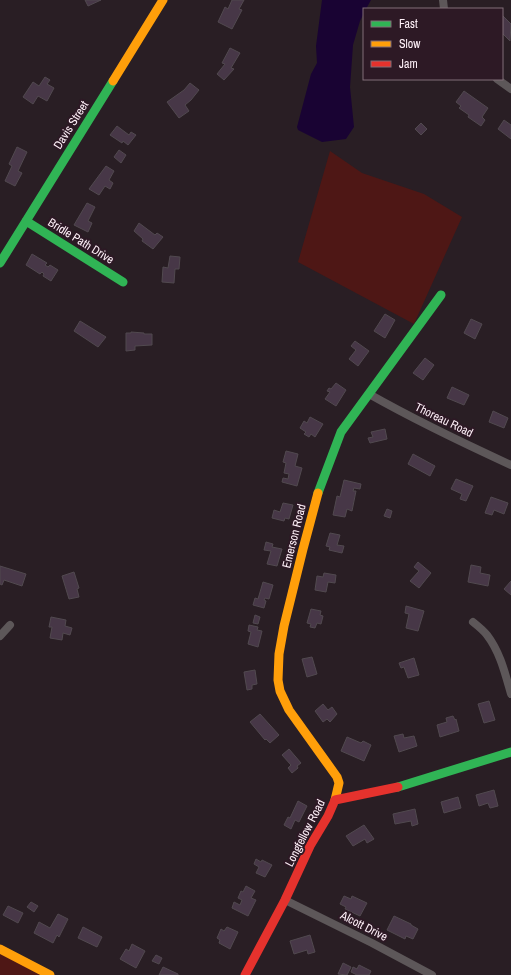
<svg xmlns="http://www.w3.org/2000/svg" width="511" height="975" font-family="'Archivo Narrow',sans-serif">
	<style>
		.green { fill: #4e1715 }
		.water { fill: #190333 }
		.building { fill: #473747; stroke: #51494f }
		.lines { fill: none; stroke-linecap: round; stroke-linejoin: round }
		.street { stroke: #5d5759; stroke-width: 8 }
		.fast { stroke: #30b455; stroke-width: 9 }
		.slow { stroke: #ff9f0a; stroke-width: 9 }
		.jam { stroke: #e5322d; stroke-width: 9 }
		.labels { text-anchor: middle; stroke-width: 4; stroke-linejoin: round; paint-order: stroke }
		.street-label { font-size: 12px; fill: #fef0f8; stroke: #2d1925 }
	</style>
	<rect width="100%" height="100%" fill="#291e24"/>
	<path class="green" d="M 330,151 L 362,173 L 424,194 L 462,217 L 414,324 L 298,262 Z
		M 0,949 L 50,975 L 0,975 Z"/>
	<path class="water" d="M 322,0 L 371,0 L 366,9 L 364,9 L 364,13 L 360,21 L 353,45 L 350,87 L 354,127 L 346,139 L 322,142 L 298,130 L 297,127 L 311,74 L 317,63 L 316,46 Z"/>
	<path class="building" d="M 85,0 L 101,0 L 88,6 Z
		M 232,0 L 244,0 L 239,9 L 242,10 L 232,29 L 218,22 L 225,7 L 228,9 Z
		M 502,15 L 511,24 L 510,41 L 502,33 Z
		M 230,48 L 240,53 L 231,68 L 234,69 L 224,80 L 217,74 L 225,64 L 222,63 Z
		M 45,77 L 50,80 L 47,84 L 54,88 L 47,101 L 38,96 L 33,104 L 23,97 L 33,82 L 39,86 Z
		M 190,83 L 199,90 L 191,100 L 185,105 L 189,111 L 179,118 L 167,102 L 184,90 Z
		M 464,91 L 488,108 L 482,117 L 485,120 L 481,126 L 468,117 L 469,115 L 459,108 L 461,106 L 456,102 Z
		M 504,120 L 511,125 L 511,139 L 498,129 Z
		M 421,123 L 427,129 L 421,135 L 415,129 Z
		M 117,126 L 129,135 L 131,132 L 136,135 L 128,145 L 123,141 L 122,143 L 110,135 Z
		M 17,147 L 27,152 L 18,171 L 22,173 L 15,186 L 5,181 L 12,166 L 9,164 Z
		M 119,150 L 126,155 L 121,163 L 114,157 Z
		M 106,166 L 114,171 L 109,180 L 113,183 L 110,189 L 105,186 L 99,195 L 89,189 Z
		M 87,203 L 95,207 L 88,221 L 92,223 L 88,232 L 74,225 Z
		M 139,223 L 155,235 L 157,233 L 163,237 L 153,249 L 142,241 L 143,239 L 134,231 Z
		M 32,254 L 47,263 L 45,265 L 48,267 L 50,265 L 58,270 L 51,281 L 43,276 L 44,274 L 42,272 L 40,274 L 26,265 Z
		M 170,256 L 180,257 L 179,269 L 175,269 L 174,283 L 162,282 L 163,267 L 168,268 Z
		M 385,314 L 395,320 L 385,338 L 374,331 Z
		M 471,319 L 482,324 L 475,339 L 464,333 Z
		M 80,321 L 106,337 L 98,347 L 74,331 Z
		M 131,332 L 144,333 L 144,334 L 152,334 L 152,345 L 135,346 L 135,350 L 126,351 L 126,333 L 131,333 Z
		M 355,341 L 369,351 L 358,366 L 349,359 L 356,350 L 351,346 Z
		M 425,358 L 434,365 L 423,380 L 413,373 Z
		M 336,383 L 346,390 L 336,406 L 325,399 L 330,392 L 327,391 L 329,388 L 331,389 Z
		M 452,387 L 469,395 L 464,405 L 447,398 Z
		M 493,411 L 508,418 L 504,428 L 489,422 Z
		M 310,417 L 323,424 L 315,437 L 311,434 L 309,437 L 304,434 L 306,432 L 300,428 L 304,421 L 307,423 Z
		M 385,429 L 387,439 L 370,443 L 368,438 L 373,437 L 371,432 Z
		M 286,451 L 298,454 L 295,466 L 302,468 L 297,486 L 282,482 L 283,478 L 288,479 L 289,474 L 284,473 L 286,463 L 283,462 Z
		M 413,454 L 435,466 L 430,476 L 408,464 Z
		M 456,479 L 473,486 L 466,501 L 460,499 L 462,494 L 451,489 Z
		M 344,480 L 361,484 L 360,489 L 354,488 L 353,491 L 356,491 L 352,511 L 347,509 L 345,517 L 333,515 L 337,496 L 340,497 Z
		M 491,497 L 508,503 L 504,514 L 494,510 L 492,515 L 485,513 Z
		M 283,503 L 293,505 L 289,519 L 285,518 L 284,521 L 272,518 L 274,510 L 280,512 Z
		M 387,509 L 392,511 L 390,518 L 384,516 Z
		M 330,533 L 340,535 L 337,545 L 344,546 L 342,553 L 329,550 L 330,547 L 326,546 Z
		M 266,542 L 273,544 L 272,547 L 282,549 L 277,566 L 267,564 L 271,551 L 264,550 Z
		M 418,562 L 431,573 L 419,588 L 410,581 L 419,571 L 414,567 Z
		M 471,565 L 481,567 L 480,573 L 490,575 L 488,586 L 468,582 Z
		M 0,566 L 26,574 L 22,586 L 4,580 L 2,585 L 0,584 Z
		M 74,572 L 79,588 L 77,589 L 79,597 L 69,599 L 62,576 Z
		M 324,573 L 336,575 L 335,583 L 328,582 L 326,592 L 315,590 L 317,576 L 323,577 Z
		M 511,581 L 511,595 L 504,589 Z
		M 263,582 L 273,585 L 269,599 L 265,598 L 264,600 L 266,601 L 264,608 L 253,605 L 255,598 L 258,599 Z
		M 406,606 L 424,611 L 418,631 L 406,628 L 409,614 L 405,613 Z
		M 311,609 L 321,611 L 320,615 L 323,616 L 321,624 L 317,623 L 315,628 L 310,627 L 311,624 L 307,623 Z
		M 255,615 L 260,617 L 258,624 L 253,623 Z
		M 51,617 L 66,620 L 65,626 L 72,628 L 70,635 L 63,633 L 62,640 L 50,638 L 52,627 L 49,627 Z
		M 249,625 L 258,627 L 257,630 L 262,631 L 258,647 L 248,644 L 251,632 L 248,631 Z
		M 312,657 L 317,674 L 307,677 L 302,659 Z
		M 414,658 L 419,675 L 408,678 L 404,667 L 401,668 L 399,663 Z
		M 255,670 L 257,684 L 252,685 L 252,689 L 247,690 L 244,672 Z
		M 489,701 L 495,720 L 484,723 L 478,704 Z
		M 323,704 L 328,710 L 332,707 L 337,714 L 330,722 L 327,719 L 323,722 L 315,711 Z
		M 260,714 L 279,735 L 270,743 L 266,739 L 265,740 L 250,722 Z
		M 453,716 L 455,720 L 456,719 L 459,731 L 440,737 L 437,725 L 447,722 L 446,718 Z
		M 403,734 L 404,738 L 414,736 L 417,746 L 399,752 L 394,736 Z
		M 347,737 L 361,743 L 363,741 L 371,745 L 364,761 L 341,751 Z
		M 289,749 L 301,763 L 297,766 L 298,768 L 292,773 L 288,768 L 291,765 L 282,755 Z
		M 494,790 L 498,806 L 490,808 L 488,803 L 479,806 L 476,795 Z
		M 458,797 L 461,808 L 444,813 L 441,802 Z
		M 298,801 L 307,806 L 299,822 L 295,820 L 291,829 L 284,825 L 288,817 L 290,818 Z
		M 415,809 L 418,824 L 412,826 L 411,821 L 395,824 L 393,814 Z
		M 364,825 L 374,839 L 367,843 L 365,839 L 353,846 L 346,836 Z
		M 256,859 L 261,862 L 262,860 L 272,865 L 265,877 L 256,873 L 259,867 L 254,864 Z
		M 246,886 L 255,891 L 251,898 L 256,900 L 248,916 L 232,908 L 234,902 L 240,905 L 242,900 L 238,898 L 241,891 L 243,892 Z
		M 344,896 L 351,899 L 352,896 L 367,903 L 360,916 L 345,909 L 346,907 L 340,904 Z
		M 31,902 L 38,906 L 34,912 L 27,907 Z
		M 8,906 L 23,913 L 18,923 L 3,915 Z
		M 58,914 L 68,919 L 59,937 L 57,935 L 53,943 L 34,933 L 39,922 L 50,928 Z
		M 394,916 L 411,924 L 411,925 L 418,929 L 413,939 L 406,936 L 405,939 L 387,930 Z
		M 83,927 L 102,937 L 97,947 L 78,938 Z
		M 227,927 L 238,932 L 230,949 L 219,943 L 220,940 L 217,938 L 221,929 L 224,931 Z
		M 310,935 L 315,952 L 308,954 L 307,950 L 294,954 L 290,941 Z
		M 132,944 L 145,951 L 136,968 L 120,959 L 126,949 L 129,951 Z
		M 156,955 L 162,958 L 159,964 L 152,961 Z
		M 343,963 L 351,967 L 347,975 L 338,974 Z
		M 359,965 L 371,971 L 369,975 L 357,975 L 351,972 L 353,967 L 357,969 Z
		M 163,967 L 178,974 L 178,975 L 159,975 Z"/>
	<g class="lines">
		<path class="street" d="M 443,0 L 444,9
			M 497,79 L 511,89
			M 369,394 C 415,420 463,443 511,465
			M 473,622 C 478,626 483,630 487,635 C 500,652 505,673 511,694
			M 0,636 L 10,625
			M 285,900 L 372,943 L 432,975"/>
		<path class="fast" d="M 26,221 L 123,282
			M 0,263 L 113,81
			M 318,493 L 341,432 L 441,295
			M 398,787 L 511,752"/>
		<path class="slow" d="M 113,81 L 163,0
			M 318,493 L 303,549 L 284,626 L 279,654 L 278,680 L 280,691 L 289,710 L 337,777 L 339,783 L 335,800
			M 0,949 L 50,975"/>
		<path class="jam" d="M 245,975 L 285,900 L 310,846 L 328,816 L 335,800 L 398,787"/>
	</g>
	<g class="labels">
		<g class="street-label">
			<text transform="translate(71 125) rotate(-58)" y="4">Davis Street</text>
			<text transform="translate(81 241) rotate(32)" y="4">Bridle Path Drive</text>
			<text transform="translate(444 420) rotate(26)" y="4">Thoreau Road</text>
			<text transform="translate(294 536) rotate(-76)" y="4">Emerson Road</text>
			<text transform="translate(305 833) rotate(-63)" y="4">Longfellow Road</text>
			<text transform="translate(364 926) rotate(27)" y="4">Alcott Drive</text>
		</g>
	</g>
	<rect x="363" y="8" width="140" height="72" fill="#2d1925" stroke="#816f79"/>
	<rect x="371" y="21" width="20" height="6" fill="#30b455" stroke="#816f79"/>
	<text x="399" y="28" font-size="12" fill="#fef0f8">Fast</text>
	<rect x="371" y="41" width="20" height="6" fill="#ff9f0a" stroke="#816f79"/>
	<text x="399" y="48" font-size="12" fill="#fef0f8">Slow</text>
	<rect x="371" y="61" width="20" height="6" fill="#e5322d" stroke="#816f79"/>
	<text x="399" y="68" font-size="12" fill="#fef0f8">Jam</text>
</svg>
